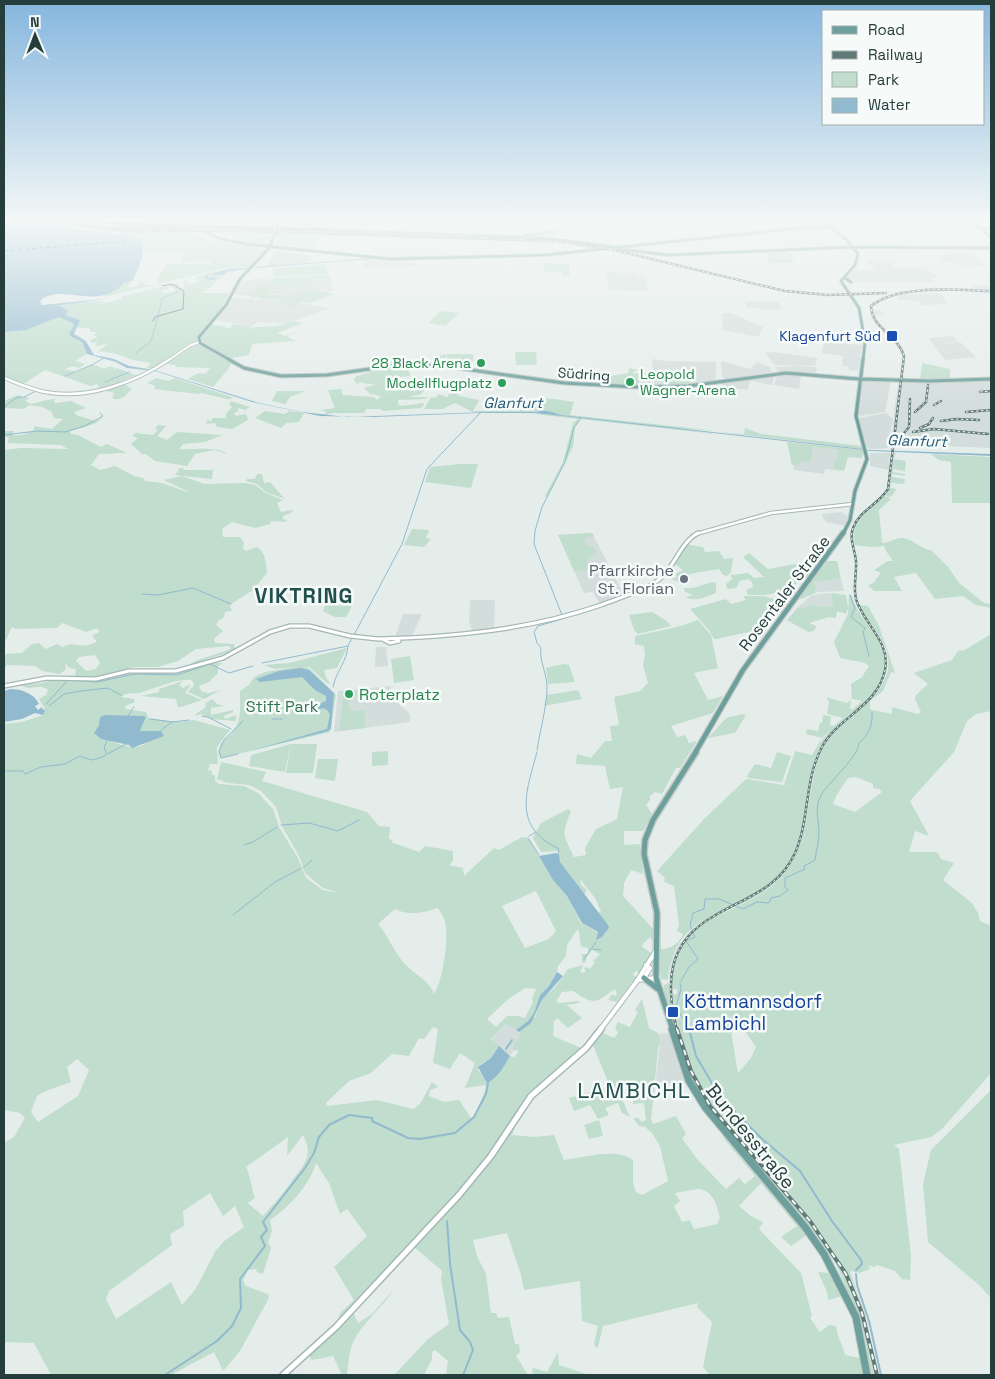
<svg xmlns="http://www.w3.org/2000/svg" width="995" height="1379" font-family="'Space Grotesk',sans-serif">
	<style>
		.built { fill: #d3dddb }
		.green { fill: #c0ddcd; fill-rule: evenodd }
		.water { fill: #91bace }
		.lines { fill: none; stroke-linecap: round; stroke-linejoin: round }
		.stream-far1 { stroke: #91bace; stroke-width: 1 }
		.stream { stroke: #91bace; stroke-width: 2 }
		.ferry { stroke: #235a77; stroke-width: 1; stroke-dasharray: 4 3; stroke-linecap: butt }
		.secondary-far4-casing { stroke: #a4b8b5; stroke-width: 3 }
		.secondary-far3-casing { stroke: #a4b8b5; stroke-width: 4.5 }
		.secondary-far2-casing { stroke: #a4b8b5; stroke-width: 5.5 }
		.secondary-far1-casing { stroke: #a4b8b5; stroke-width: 6 }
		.secondary-casing { stroke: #a4b8b5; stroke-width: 8 }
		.primary-far4-casing { stroke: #c2c9c8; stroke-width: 4 }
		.primary-far3-casing { stroke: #c2c9c8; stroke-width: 5 }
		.primary-far2-casing { stroke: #c2c9c8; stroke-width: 7 }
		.primary-far1-casing { stroke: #c2c9c8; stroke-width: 8 }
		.primary-casing { stroke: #c2c9c8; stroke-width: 9 }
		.motorway-casing { stroke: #c2c9c8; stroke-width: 4.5 }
		.secondary-far4 { stroke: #fff; stroke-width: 2 }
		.secondary-far3 { stroke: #fff; stroke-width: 2.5 }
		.secondary-far2 { stroke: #fff; stroke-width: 3 }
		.secondary-far1 { stroke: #fff; stroke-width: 4 }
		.secondary { stroke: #fff; stroke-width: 5 }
		.primary-far4 { stroke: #6da09c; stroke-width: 2.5 }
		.primary-far3 { stroke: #6da09c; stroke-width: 3 }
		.primary-far2 { stroke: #6da09c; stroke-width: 4.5 }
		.primary-far1 { stroke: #6da09c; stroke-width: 5 }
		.primary { stroke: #6da09c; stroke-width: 7 }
		.motorway { stroke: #336967; stroke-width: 3 }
		.tram { stroke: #607a77; stroke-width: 1 }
		.rail-far1-casing { stroke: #607a77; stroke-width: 2.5 }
		.rail-casing { stroke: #607a77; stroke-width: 4 }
		.rail-far1 { stroke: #f6faf9; stroke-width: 1; stroke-dasharray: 2.5; stroke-linecap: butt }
		.rail { stroke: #f6faf9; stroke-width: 2; stroke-dasharray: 5.5; stroke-linecap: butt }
		.primary-bridge-casing { stroke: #c2c9c8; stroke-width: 4; stroke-linecap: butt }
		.motorway-bridge-casing { stroke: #c2c9c8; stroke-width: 4.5; stroke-linecap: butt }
		.primary-bridge { stroke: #6da09c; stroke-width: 2.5 }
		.motorway-bridge { stroke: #336967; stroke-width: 3 }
		.transit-dot { fill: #1a4fb4; stroke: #f6faf9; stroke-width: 2 }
		.leisure-dot { fill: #2e9e5b; stroke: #f6faf9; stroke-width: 2 }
		.worship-dot { fill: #6b7280; stroke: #f6faf9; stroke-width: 2 }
		.labels { text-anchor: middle; stroke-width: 5; stroke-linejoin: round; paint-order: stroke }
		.far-transit-label { font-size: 14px; fill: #164399; stroke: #f6faf9; text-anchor: end }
		.far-leisure-label { font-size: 14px; fill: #27864d; stroke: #f6faf9; text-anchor: end }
		.far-street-label { font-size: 14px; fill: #253e3c; stroke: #f6faf9 }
		.far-water-label { font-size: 15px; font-style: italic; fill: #235a77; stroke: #f6faf9 }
		.worship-label { font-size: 16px; fill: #5b616d; stroke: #f6faf9; text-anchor: end }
		.street-label { font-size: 16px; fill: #253e3c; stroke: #f6faf9 }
		.leisure-label { font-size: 16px; fill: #27864d; stroke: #f6faf9; text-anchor: start }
		.park-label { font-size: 16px; fill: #327357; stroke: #f6faf9 }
		.near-transit-label { font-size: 19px; fill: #164399; stroke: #f6faf9; text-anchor: start }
		.near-street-label { font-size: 19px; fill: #253e3c; stroke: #f6faf9 }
		.district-label { font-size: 21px; font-weight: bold; letter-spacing: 1px; fill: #22504d; stroke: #f6faf9 }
		.near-quarter-label { font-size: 22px; letter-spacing: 1px; fill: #22504d; stroke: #f6faf9 }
	</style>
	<rect width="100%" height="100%" fill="#e5edeb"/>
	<path class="built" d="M 968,252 L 987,265 L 965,268 L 952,261 L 945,262 L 938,255 Z
		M 887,259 L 895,259 L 899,263 L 892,264 L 895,268 L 923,268 L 939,277 L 931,278 L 934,282 L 858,282 L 846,278 L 854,270 L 876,271 L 867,260 L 887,261 Z
		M 365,260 L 401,260 L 401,263 L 418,264 L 410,267 L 363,267 Z
		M 607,272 L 637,273 L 638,276 L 646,277 L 647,291 L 608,290 Z
		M 329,275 L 333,290 L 331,291 L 321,290 L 288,301 L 329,308 L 287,324 L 259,322 L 252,326 L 216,320 L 232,298 L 279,300 L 234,294 L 242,281 Z
		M 991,285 L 991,294 L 955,291 L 894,294 L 877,300 L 871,307 L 872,310 L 881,310 L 884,315 L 872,317 L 898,341 L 903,349 L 905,357 L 902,383 L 991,381 L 991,448 L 896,444 L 894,450 L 892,448 L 872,449 L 867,447 L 860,428 L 859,418 L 886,413 L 893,419 L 890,434 L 892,439 L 895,404 L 898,386 L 901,382 L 903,355 L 899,344 L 875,323 L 870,314 L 870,308 L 873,302 L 881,297 L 895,293 L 852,294 L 962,289 L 974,288 L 973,286 Z
		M 938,293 L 946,298 L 943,299 L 948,304 L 922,305 L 918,301 L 897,300 L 899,295 Z
		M 745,301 L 779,302 L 781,310 L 747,308 Z
		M 723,313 L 731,313 L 763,327 L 759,337 L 722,330 Z
		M 953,336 L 958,341 L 940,344 L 960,342 L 976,357 L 945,360 L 929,338 Z
		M 824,342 L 862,345 L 858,371 L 849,370 L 849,367 L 842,366 L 843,356 L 822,353 Z
		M 774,352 L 816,358 L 817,359 L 815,366 L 775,365 L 765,353 Z
		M 652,359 L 665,361 L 716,362 L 716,378 L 713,382 L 655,387 Z
		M 721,361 L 750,369 L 757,362 L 770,367 L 772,372 L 726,379 L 722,377 Z
		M 795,366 L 816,367 L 817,367 L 816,373 L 779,372 L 775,367 Z
		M 801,375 L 799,389 L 774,385 L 777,376 Z
		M 768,376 L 774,377 L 772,385 L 750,381 L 748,390 L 722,387 L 722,384 Z
		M 863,380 L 891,380 L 885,412 L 858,416 Z
		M 812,447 L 838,450 L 841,464 L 841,471 L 825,469 L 824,474 L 793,470 L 794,465 L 799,465 L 799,461 Z
		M 870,453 L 890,453 L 889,470 L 870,466 Z
		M 841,512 L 848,516 L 845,526 L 826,522 L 821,514 Z
		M 592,533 L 624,595 L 600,604 L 593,592 L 584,593 L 558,535 Z
		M 841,579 L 844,591 L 816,592 L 813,582 Z
		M 831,593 L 833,604 L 829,607 L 809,605 L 803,609 L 798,607 L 811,596 L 819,594 Z
		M 470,600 L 495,600 L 494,628 L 472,631 L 469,620 Z
		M 403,614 L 422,614 L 412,636 L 396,638 L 395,637 Z
		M 376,647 L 386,647 L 388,666 L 375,667 Z
		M 390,686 L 396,701 L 410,714 L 410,722 L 334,732 L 338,691 Z
		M 864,703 L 830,738 L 820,752 L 814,771 L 803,835 L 789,866 L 783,875 L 766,892 L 740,905 L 739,904 L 756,896 L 772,885 L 786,867 L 800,835 L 813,767 L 818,753 L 833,732 Z
		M 690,931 L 692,932 L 680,947 L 675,959 L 671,972 L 671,996 L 694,1077 L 716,1113 L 812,1222 L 841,1262 L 857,1292 L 864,1309 L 879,1375 L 875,1375 L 862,1317 L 853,1290 L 839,1263 L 810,1223 L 715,1114 L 692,1077 L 676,1025 L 668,988 L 672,960 L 678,946 Z
		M 506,1024 L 521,1034 L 514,1043 L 514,1050 L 510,1056 L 491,1040 Z
		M 669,1033 L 674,1038 L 689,1081 L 655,1086 L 660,1044 L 657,1034 Z"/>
	<path class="green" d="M 122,231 L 187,231 L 186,234 L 203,236 L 202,239 L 265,249 L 249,267 L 222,269 L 157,284 L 160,273 L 167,264 L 210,264 L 211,260 L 181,261 L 184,251 L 144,252 L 143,244 L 135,240 L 139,238 L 120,234 Z
		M 246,231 L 273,232 C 272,237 271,242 267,245 L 270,244 L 269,246 L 266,244 L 268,239 L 263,245 L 236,242 L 247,241 L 247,239 L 234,238 L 237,234 L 253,233 Z
		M 278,232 L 323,234 L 313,250 L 296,248 L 297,246 L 278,244 L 293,248 L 276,245 Z
		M 275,250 L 312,256 L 309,258 L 312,260 L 306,261 L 305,263 L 268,266 Z
		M 786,251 L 791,254 L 794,263 L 769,263 L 766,253 L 768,252 Z
		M 544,263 L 569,264 L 570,275 L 562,276 L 562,272 L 544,272 Z
		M 325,264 L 328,274 L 274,277 L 273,269 Z
		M 218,272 L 220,275 L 226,275 C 217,279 211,288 201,293 L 229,293 L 221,308 L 208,324 L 223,306 L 235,284 L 237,282 L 224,306 L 210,324 L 230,328 L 233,324 L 251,326 L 247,329 C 261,324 279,330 291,321 L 302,323 L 277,333 L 285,336 L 309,326 L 287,336 L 295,341 L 252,344 L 249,355 L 233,358 L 229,368 L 213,387 L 188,379 L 198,373 L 206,374 L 210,368 L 175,367 L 176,365 L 166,364 C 160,368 153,369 147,368 L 151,363 L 133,360 L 117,354 L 98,351 L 108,344 L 97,346 L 95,344 L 98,342 L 92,343 L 90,340 L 96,338 L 97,336 L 93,335 L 98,332 L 91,332 L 89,328 L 73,327 L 73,338 L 82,342 L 87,354 L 75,361 L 85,364 L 79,368 L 72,366 L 65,369 L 76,372 L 92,364 L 104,369 L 110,366 L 115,368 L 112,371 L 117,368 L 136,375 L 117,383 L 114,382 L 116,383 L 100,388 L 97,384 L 91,386 L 45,370 L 23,384 L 4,376 L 4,329 L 52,305 L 101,301 L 104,303 L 121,299 L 123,296 L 166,286 L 169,289 L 161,291 L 163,293 L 173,292 L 176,289 L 167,286 L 178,283 L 180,285 L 177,287 L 184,289 L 183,282 L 194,278 L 186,282 L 187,284 L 200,282 L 195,277 L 204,275 L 205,278 L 213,280 L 216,277 L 208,278 L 207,275 Z
		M 327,275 L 328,279 L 312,279 L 310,281 L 310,284 L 302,287 L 301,285 L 301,287 L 295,287 L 295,285 L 307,283 L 271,285 L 271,281 L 260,281 L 273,280 L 273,278 Z
		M 271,278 L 256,280 L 259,285 L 281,286 L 273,287 L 270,290 L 271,292 L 275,293 L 274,288 L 281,288 L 275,289 L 276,291 L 281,291 L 279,292 L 280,293 L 269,293 L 268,295 L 282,295 L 288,298 L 293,294 L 308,292 L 302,292 L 302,290 L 309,290 L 309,293 L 331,290 L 324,291 L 334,294 L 310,303 L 299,302 L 298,306 L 288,307 L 290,305 L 284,305 L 285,302 L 279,306 L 280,304 L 278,304 L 280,299 L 259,299 L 259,297 L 250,298 L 251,296 L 238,294 L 256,293 L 257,282 L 253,282 L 254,279 Z
		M 132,280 L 133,280 L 126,288 L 138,286 L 140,282 L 146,282 L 144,285 L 155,285 L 103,297 C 109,292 124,284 132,280 Z
		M 440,311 L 459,313 L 445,326 L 429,323 Z
		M 515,352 L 536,352 L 537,365 L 516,365 Z
		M 446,354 L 446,358 L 440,359 L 447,361 L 447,354 L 473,354 L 473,361 L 458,362 L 471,363 L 471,365 L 434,361 L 437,356 Z
		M 922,363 L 950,369 L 950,380 L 920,380 Z
		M 405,365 L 425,369 L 409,369 L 410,376 L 398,377 L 397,379 L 406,380 L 407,383 L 411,383 L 411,385 L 399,385 L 405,387 L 405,391 L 413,386 L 420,387 L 421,383 L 429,383 L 428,381 L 421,378 L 433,381 L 431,389 L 425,390 L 421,394 L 408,397 L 428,397 L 426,399 L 398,400 L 398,404 L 401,406 L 425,403 L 421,408 L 383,411 L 381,409 L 366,409 L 364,413 L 334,413 L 323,415 L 327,412 L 321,410 L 335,408 L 328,390 L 341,389 L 343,395 L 374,397 L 377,400 L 381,396 L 370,394 L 364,388 L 376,384 L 367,384 L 361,382 L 357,384 L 354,380 L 355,377 L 381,368 Z
		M 629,368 L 638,370 L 632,373 L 652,374 L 654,387 L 606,386 L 610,376 L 628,373 Z
		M 662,375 L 688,376 L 693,381 C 687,387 660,386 655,379 L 657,376 Z
		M 156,378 L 169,381 L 174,378 L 232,397 L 231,399 L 227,399 L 201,393 L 199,394 L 153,389 L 156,386 L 147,383 Z
		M 123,383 L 132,389 C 127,395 120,402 112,398 L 114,393 L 103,390 Z
		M 277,391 L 305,391 L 290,397 L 285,404 L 272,401 Z
		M 452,391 L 460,396 L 479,400 L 473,411 L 527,410 C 536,392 558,400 574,402 L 570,415 L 718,431 L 674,428 L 716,434 L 580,419 L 575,427 L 573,447 L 547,497 L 545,496 L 563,462 L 573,423 L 578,419 L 534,414 L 483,413 L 544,414 L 653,426 L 561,415 C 552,412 546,409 536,412 L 473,412 L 455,403 L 442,409 L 424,409 L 431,397 L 435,398 L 439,394 L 447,397 Z
		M 18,395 L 30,398 L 25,400 L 30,404 C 39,403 46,399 56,399 L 54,401 L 55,403 L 71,401 L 86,408 L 74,412 L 76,415 L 95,421 L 103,418 L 94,424 L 70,431 L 71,434 L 78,435 L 101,447 L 107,444 L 127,453 L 99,454 L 91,465 L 100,470 L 115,466 L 134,476 L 143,478 L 145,481 L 162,483 L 187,492 L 189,492 L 164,480 L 182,476 L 205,484 L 245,483 L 255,485 L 266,493 L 283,500 L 277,503 L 281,512 L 292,510 L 293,512 L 283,516 L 283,519 L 287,520 L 286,522 L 271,521 L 270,524 L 255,528 L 232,522 L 222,529 L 223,537 L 240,537 L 244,543 L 243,549 L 246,551 L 257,547 C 266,553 266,563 267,573 L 253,590 L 231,604 L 230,606 L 232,611 L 225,612 L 224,617 L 218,621 L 216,625 L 223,631 L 214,639 L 215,643 L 234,644 L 235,649 L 233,651 L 189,665 L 195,661 L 231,649 L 229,646 L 196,649 L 178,661 L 158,667 L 134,667 L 98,677 L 75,676 L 76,669 L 69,668 L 65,663 L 66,669 L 60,674 L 42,671 L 36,666 L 7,665 L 4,669 L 4,654 L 22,653 L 32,644 L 39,643 L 46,649 L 57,644 L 63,647 C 75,640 83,651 97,641 L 92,636 L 99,632 L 98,628 L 86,632 L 62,623 L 57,628 L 15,629 L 12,627 L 4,644 L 4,450 L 21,448 L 68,449 L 61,445 L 7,443 L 9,438 L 4,436 L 4,431 L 14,431 L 12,435 C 21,436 27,434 34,430 L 34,426 L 52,429 L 63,419 L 54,418 L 52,412 L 42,407 L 29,405 L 24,409 L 4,408 L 6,400 ZM 95,655 L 100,663 L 96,669 L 86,671 L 76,661 L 79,657 Z
		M 231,401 L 250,407 L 245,410 L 238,408 L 238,411 L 233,414 L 235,414 L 235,416 L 246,414 L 248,420 L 232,429 L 217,427 L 215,423 L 203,424 L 207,423 L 207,420 L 212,421 L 212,418 L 226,418 L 226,414 L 232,407 L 229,405 Z
		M 265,411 L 285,414 L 289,411 L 304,413 L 299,422 L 286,423 L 281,428 L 255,418 Z
		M 158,425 L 166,426 L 157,436 L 167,440 L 177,432 L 222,435 L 205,442 L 183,444 L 179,449 C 193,450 217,446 227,454 L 214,450 L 195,454 L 187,466 L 155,461 L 146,454 L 142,454 L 131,444 L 138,438 L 132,436 L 136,433 L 153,435 L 158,430 L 155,429 Z
		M 745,428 L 761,434 L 861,446 L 862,449 L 719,432 L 744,434 Z
		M 787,442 L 863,450 L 862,458 L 848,457 L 844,471 L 834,468 L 834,462 L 838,460 L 838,450 L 812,447 L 811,462 L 799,461 L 799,465 L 792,465 Z
		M 894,453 L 897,453 L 895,454 L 894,459 L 906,461 L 905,471 L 893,469 L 893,472 L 905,474 L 905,476 L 893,474 L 892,477 L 905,479 L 904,484 L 891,483 L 891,488 L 896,489 L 893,495 L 889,497 L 886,496 L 890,487 Z
		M 931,454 L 991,457 L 991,503 L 952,503 L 951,462 L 939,460 Z
		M 461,464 L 478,464 L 471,488 L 425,482 L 430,467 Z
		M 181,468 L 184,468 L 183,470 L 213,470 L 212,479 L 175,475 L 179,470 L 177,469 Z
		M 257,474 L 262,474 L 264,483 L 270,482 L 285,499 L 266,492 L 257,484 L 246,481 L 247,479 L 255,479 Z
		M 885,496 L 891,499 L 879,510 L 882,543 C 889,543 895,538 902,538 C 914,539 923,551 931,550 L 948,567 L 959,583 L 984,603 L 991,604 L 991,608 L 976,605 L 963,596 L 935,599 L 916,573 L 894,577 L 902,591 L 874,591 L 868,585 L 873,583 L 881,573 L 874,570 L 888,561 L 893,561 L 886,551 L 884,546 L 872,547 L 854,545 C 850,517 869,513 885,496 Z
		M 412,529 L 429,530 L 426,538 L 431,539 L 424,547 L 404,545 Z
		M 592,533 L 594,536 L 585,538 L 584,541 L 587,546 L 593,547 L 596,552 L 587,560 L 592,570 L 574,571 L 558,535 Z
		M 685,544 L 703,547 L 705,552 L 719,551 L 724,559 L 733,558 L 731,572 L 727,576 L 723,575 L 719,569 L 689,574 L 690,580 L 684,584 L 671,579 L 677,577 L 675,574 L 683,570 L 673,563 Z
		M 749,553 L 768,569 L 806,562 L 812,571 L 806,579 L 793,585 L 786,591 L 765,595 L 748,595 L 746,590 L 753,587 L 752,582 L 748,579 L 740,581 L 736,588 L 727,589 L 726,584 L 733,578 L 730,576 L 731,575 L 748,573 L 754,578 L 764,577 L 743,557 Z
		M 827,561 L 837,561 L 841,579 L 814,582 L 816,593 L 798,600 Z
		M 712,582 L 716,583 L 716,593 C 707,596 694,603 686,597 L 693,595 L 685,592 L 684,588 L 693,588 Z
		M 831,593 L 846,595 L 848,608 L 846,614 L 837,611 L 836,618 L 829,617 L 809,623 L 817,626 L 814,631 L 808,632 L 787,620 L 798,607 L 803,609 L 809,605 L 829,607 L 833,604 Z
		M 849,594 L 852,596 C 857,620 885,635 885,663 C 885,702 838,718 820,748 C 813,760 811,774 809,788 C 803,824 797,866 765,890 C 723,921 676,911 668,980 L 661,979 L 658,959 L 660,940 L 661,949 C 670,949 680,943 683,934 L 677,931 L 679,925 L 674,886 L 664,882 L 665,878 L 657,871 L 659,869 L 704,819 L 744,781 L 747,779 L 783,785 L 799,791 L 784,785 L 795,751 L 812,755 L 819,743 L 832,729 L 822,738 L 806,734 L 807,729 L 818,731 L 820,723 L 822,723 L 823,715 L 831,716 L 830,725 L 834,726 L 843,718 L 827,714 L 829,702 L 826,697 L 847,703 L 851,700 L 850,708 L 852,710 L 862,701 L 852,699 L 851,684 L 862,677 L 869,666 L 865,663 L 840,658 L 834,642 L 848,614 Z
		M 743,596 L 763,596 L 785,602 L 762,631 L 743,633 L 717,639 L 714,639 L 709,630 L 690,609 L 726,599 L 731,604 L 746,600 Z
		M 325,605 L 352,606 L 346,617 L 335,617 L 323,611 Z
		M 859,605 L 868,606 L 879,626 L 895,673 L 891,672 L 883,691 L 870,701 L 870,709 L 872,710 L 892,714 L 892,707 L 918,714 L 921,712 L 915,699 L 916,695 L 928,684 L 914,673 L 952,660 L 958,651 L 965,650 L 991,634 L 991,711 L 976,714 L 967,721 L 954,752 L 910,801 L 929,836 L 915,831 L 909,852 L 937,852 L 941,859 L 954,863 L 943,880 L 972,903 L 978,913 L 980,921 L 991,926 L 991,1073 L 941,1130 L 931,1137 L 894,1145 L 899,1149 L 911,1256 L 910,1280 L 902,1279 L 895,1271 L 877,1265 L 874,1267 L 868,1265 L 870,1269 L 860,1273 L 850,1271 L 857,1292 L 835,1253 L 812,1222 L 716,1113 C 692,1080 681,1040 673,1000 L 673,994 L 677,994 L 677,989 L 673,989 L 672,999 C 669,982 670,966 678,951 C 701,908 755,911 783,875 C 803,850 806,816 812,786 C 814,773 816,761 822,750 C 838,720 882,703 888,669 C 892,643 870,626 859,605 ZM 856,777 L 873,784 L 873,788 L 879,789 L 882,792 L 855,812 L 833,804 L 836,796 L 848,778 ZM 736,1025 L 745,1031 L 756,1047 L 751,1058 L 738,1073 L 730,1026 Z
		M 652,612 L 667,621 L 671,626 L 638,634 L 634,630 L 629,615 Z
		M 698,620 L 711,635 L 718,668 L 694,673 L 708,700 L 723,696 L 713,713 L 671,726 L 677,737 L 685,735 L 689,743 L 697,741 L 680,768 L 676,768 L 662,794 L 655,792 L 650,796 L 650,800 L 646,805 L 652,814 L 643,831 L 624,831 L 624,845 L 640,844 L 643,874 L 631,870 L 624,883 L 623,896 L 654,930 L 654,943 L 650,937 L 641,946 L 651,953 L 639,973 L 636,971 L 633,974 L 636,977 L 617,1002 L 608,1000 L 612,994 L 614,996 L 617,995 L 615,989 C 595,1003 595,1006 573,991 L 562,992 L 556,1001 L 559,1003 L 580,1001 L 579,1003 L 567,1005 L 582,1018 L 568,1028 L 557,1018 L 554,1022 L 553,1036 L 581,1048 L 579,1052 L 548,1080 L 515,1118 L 517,1122 L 512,1135 L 534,1137 L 554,1135 L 564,1160 C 584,1158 615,1147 633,1160 L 633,1183 L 636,1192 L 642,1195 L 668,1181 L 660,1146 L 652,1133 L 645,1127 L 639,1126 L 633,1118 L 638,1118 L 642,1122 L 646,1120 L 644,1103 L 633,1104 L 631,1085 L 619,1081 L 616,1085 L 630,1117 L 622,1113 L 618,1103 L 605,1108 L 609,1115 L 598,1119 L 590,1105 L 574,1111 L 569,1098 L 610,1087 L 593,1045 L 605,1026 L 606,1028 L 603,1033 L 614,1038 L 618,1033 L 615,1027 L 618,1022 L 630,1027 L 638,1012 L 635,1010 L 642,999 L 649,1028 L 658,1033 L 660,1044 L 658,1048 L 651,1120 L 653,1124 L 676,1116 L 686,1134 L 682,1138 L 697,1159 L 726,1189 L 739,1178 L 745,1184 L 755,1176 L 725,1140 L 722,1134 L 724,1131 L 810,1233 L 791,1246 L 781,1237 L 797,1226 L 761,1183 L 739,1206 L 751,1216 L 763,1222 L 759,1229 L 801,1273 L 812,1316 L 810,1318 L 820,1332 L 829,1325 L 836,1326 C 838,1339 842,1343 845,1355 L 864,1359 L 867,1375 L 710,1375 L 703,1367 L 712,1322 L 697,1307 L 698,1303 L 603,1326 L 598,1347 L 596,1348 L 594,1344 L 598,1326 L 582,1321 L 580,1281 L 524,1290 L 521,1275 L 507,1233 L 473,1240 L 477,1256 L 486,1274 L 491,1313 L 496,1313 L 498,1318 L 509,1317 L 515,1344 L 519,1344 L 520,1352 L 516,1356 L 528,1375 L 446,1375 L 448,1361 L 435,1350 L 432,1352 L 432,1359 L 424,1375 L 394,1375 L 428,1339 L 449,1324 L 441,1279 L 442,1271 L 413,1246 L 352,1310 L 358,1323 L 372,1314 L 394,1289 C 382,1308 360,1325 352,1345 C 349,1354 348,1365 347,1375 L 342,1375 L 333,1356 L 312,1360 L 307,1353 L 336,1327 L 340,1313 L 354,1300 L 334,1267 L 367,1236 L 347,1209 L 340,1214 L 329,1183 L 316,1163 C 309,1186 290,1206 270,1220 L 272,1231 L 268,1243 L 271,1248 L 263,1274 L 257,1272 L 256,1269 L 248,1270 L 243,1280 L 246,1286 L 268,1294 L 269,1298 L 240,1351 L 223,1371 L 214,1352 L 171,1375 L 51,1375 L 34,1343 L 4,1342 L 4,1143 L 14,1137 L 25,1118 L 20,1113 L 4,1110 L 4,724 L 22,722 L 43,715 L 46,710 L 39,699 L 46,695 L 48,690 C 42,685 38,687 31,688 C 27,688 22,686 18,685 L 42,683 L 54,679 L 95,680 L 133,672 L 172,672 L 209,663 L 223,663 L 218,666 L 218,673 L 209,682 L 199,686 L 202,692 L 209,693 L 221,690 L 204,699 L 188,692 L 194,685 L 192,680 C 174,678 156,689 139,693 C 132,694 126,692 121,697 L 134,699 L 135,702 L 125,706 L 126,709 L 146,712 L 148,718 L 179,722 L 194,720 L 230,730 L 217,747 L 218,764 L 210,764 L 208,770 L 212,771 L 212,775 L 215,775 L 215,781 L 219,784 L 244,786 L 258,793 L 273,809 L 279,827 L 298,858 L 306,878 L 323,890 L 340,893 L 323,888 L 305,873 L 300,858 L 282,826 L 276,807 L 261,791 L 249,785 L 228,783 L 217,779 L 221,762 L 266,772 L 262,781 L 367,812 L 379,826 L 390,827 L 389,839 L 393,840 L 391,842 L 419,852 L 425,846 L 453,851 L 453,861 L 449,865 L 463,868 L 464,876 L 494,848 L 499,850 L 522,837 L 528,838 L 553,880 L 567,896 L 581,923 L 598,933 L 597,939 L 606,933 L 606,923 L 598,913 L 601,911 L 595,898 L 580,879 L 581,885 L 587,890 L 584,895 L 560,862 L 558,851 L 541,852 L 533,838 L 541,823 L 568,809 L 571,811 C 561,836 563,833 574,857 L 586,855 L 585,848 L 596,829 L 617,819 L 623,787 L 610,789 L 605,766 L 576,764 L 577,754 L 591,758 L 605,741 L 612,741 L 610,726 L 619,725 L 614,697 L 640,691 L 648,683 L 643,665 L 645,656 L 644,646 L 635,644 L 635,636 C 657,631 678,628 698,620 ZM 105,715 L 146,717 L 140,731 L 156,731 C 152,736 147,744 141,746 C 126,750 106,739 95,731 ZM 536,891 L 556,931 L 549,939 L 525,948 L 502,906 ZM 438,908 C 440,912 444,917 445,921 C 449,938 443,981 434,994 C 430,982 419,977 410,969 C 395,956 390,938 378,924 L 395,909 C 410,916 422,913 438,908 ZM 577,930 L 579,931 L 581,947 L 588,948 L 588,954 L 582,954 L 582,963 L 586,962 L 586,958 L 592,950 L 600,954 L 593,961 L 595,962 L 590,969 L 586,967 L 584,968 L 586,972 L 580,973 L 583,965 L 568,969 L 556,986 L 542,1000 L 535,1017 L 519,1032 L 521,1034 L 514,1043 L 514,1050 L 519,1051 L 514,1057 L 510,1056 L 503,1068 L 481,1073 L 478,1070 L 481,1064 L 491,1058 L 499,1046 L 491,1039 L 506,1024 L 516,1030 L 528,1021 L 534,1013 L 540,995 L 549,986 L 557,972 L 558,966 L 566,956 L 567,945 ZM 525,988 L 536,989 L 532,999 L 533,1002 L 525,1018 L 518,1016 L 507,1016 L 496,1027 L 487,1019 L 507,1000 ZM 433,1027 L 438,1029 L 433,1063 L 450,1069 L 460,1053 L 475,1063 L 465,1088 L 485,1085 L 486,1088 L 475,1115 L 471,1118 L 459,1100 L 444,1102 L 429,1096 L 430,1090 L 438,1087 L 432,1082 L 420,1104 L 413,1109 L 377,1100 L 327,1106 L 326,1103 L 349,1081 L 371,1073 L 392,1054 L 409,1056 L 419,1038 L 424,1039 ZM 77,1059 L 89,1070 L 78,1096 L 38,1122 L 31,1112 L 37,1096 L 43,1092 L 71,1082 L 67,1067 ZM 303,1135 C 316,1158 300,1168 289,1185 C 281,1196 272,1206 263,1216 L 248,1203 L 255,1198 C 251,1187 251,1177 246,1167 L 288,1137 L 287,1156 ZM 698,1189 C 713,1190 717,1205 720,1218 L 717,1224 L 694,1229 L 690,1220 L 682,1222 L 674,1206 L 680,1201 L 675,1193 ZM 210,1193 L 223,1216 L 235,1206 L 244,1227 L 223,1242 L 215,1252 L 195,1290 L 182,1305 L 171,1282 L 116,1319 L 106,1299 L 109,1291 L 172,1245 L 170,1234 L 184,1226 L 183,1211 Z
		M 347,648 L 337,668 L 324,670 L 326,678 L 330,683 L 328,684 L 309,667 L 296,667 L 306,667 L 311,670 L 336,695 L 330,732 L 220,758 C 216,739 228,741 235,729 C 242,717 240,704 240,691 L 249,685 L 254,677 L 265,672 L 295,667 L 275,669 L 264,665 L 289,663 Z
		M 410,656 L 414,680 L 394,683 L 391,659 Z
		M 563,664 L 569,665 L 575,682 L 548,684 L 546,668 Z
		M 183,681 L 179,685 L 183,688 L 191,684 L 185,693 L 202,700 L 181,707 L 178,707 L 176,699 L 141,696 L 159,692 L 159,689 Z
		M 578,690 L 582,699 L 544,706 L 547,695 Z
		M 356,691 L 357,696 L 346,697 L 349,699 L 349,710 L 365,711 L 365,728 L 339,731 L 343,698 L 342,692 Z
		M 212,699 L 217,704 L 224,706 L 211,708 L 211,715 L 233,710 L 233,712 L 224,716 L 225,719 L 236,715 L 236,721 L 211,719 L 201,714 L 195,716 L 197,713 L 205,708 L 206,703 Z
		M 742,714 L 746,715 L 735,733 L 708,738 L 726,718 Z
		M 291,744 L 285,772 L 249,766 L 251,755 Z
		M 291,744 L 317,744 L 313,773 L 286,773 Z
		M 388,751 L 388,765 L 372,766 L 372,752 Z
		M 777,752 L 791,756 L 782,782 L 748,778 L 747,776 L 755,764 L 771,768 Z
		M 318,759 L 338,759 L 335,781 L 315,778 Z
		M 668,983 C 669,1001 674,1018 679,1035 C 685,1055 690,1074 700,1092 C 710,1110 724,1125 737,1140 C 770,1178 814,1220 839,1263 C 860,1298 868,1336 875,1375 L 869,1375 L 856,1310 L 836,1264 L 814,1233 L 714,1115 L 694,1087 L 664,995 L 664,985 Z
		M 991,1090 L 991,1298 L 979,1285 L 928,1242 L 923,1184 L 931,1150 Z
		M 599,1120 L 603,1136 L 589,1139 L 584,1125 Z
		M 822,1257 L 846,1295 L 828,1300 L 827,1292 L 818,1272 L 828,1273 Z
		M 558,1352 L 559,1365 L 586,1374 L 584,1375 L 533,1375 L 532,1369 L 534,1368 L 547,1372 Z"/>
	<path class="water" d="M 4,222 L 52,222 L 85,231 L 95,230 L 112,234 L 126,234 L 142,240 C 145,250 142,257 139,266 C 136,272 135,280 129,282 C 124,284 125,282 122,285 C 94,311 62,282 40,301 L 42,305 L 103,299 L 229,269 L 386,257 L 540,254 L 796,227 L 779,230 L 551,254 L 374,259 L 245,269 L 228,272 L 223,275 L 207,274 L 208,278 L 217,277 L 213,280 L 206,279 L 204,275 L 99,300 L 51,306 L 60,306 L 68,311 L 65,315 L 80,320 L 74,334 L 86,341 L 94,355 L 114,359 L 129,366 L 154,370 L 259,403 L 302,412 L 347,417 L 487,412 L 536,412 C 546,409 552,412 561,415 L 872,450 L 991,454 L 991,456 L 872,451 L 535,413 L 479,413 L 373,417 L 320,416 L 252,402 L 155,371 L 127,368 L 116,362 L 87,354 L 82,342 L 70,336 L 69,334 L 74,325 L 73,323 L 59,317 L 26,330 L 4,332 Z
		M 300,668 L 309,670 L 334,693 L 331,729 L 328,731 L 239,754 L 327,729 L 330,714 L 327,710 L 323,708 L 306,713 L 304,711 L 326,701 L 326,696 L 315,690 L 302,677 L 260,682 L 256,679 L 279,671 Z
		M 10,689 C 21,689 34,693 39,704 L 35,706 L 38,710 L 42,707 L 43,710 L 46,709 L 43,715 L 35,713 L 22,719 L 4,722 L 4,691 Z
		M 105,715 L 144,716 L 146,717 L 140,731 L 161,731 L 164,736 L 132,748 L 129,745 L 101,739 L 94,733 L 99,725 L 100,717 Z
		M 556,853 L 559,854 L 560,862 L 608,925 L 609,928 L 602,937 L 596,940 L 598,932 L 582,923 L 567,896 L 553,880 L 539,856 Z
		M 557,972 L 563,976 L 542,1000 L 531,1023 L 519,1032 L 516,1030 L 528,1021 L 534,1013 L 540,995 L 549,986 Z
		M 499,1046 L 510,1056 C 505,1065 497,1079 487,1083 L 478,1067 L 491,1058 Z"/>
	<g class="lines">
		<path class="stream-far1" d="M 158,316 L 162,298 L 179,292
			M 136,353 L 151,341 L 158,317
			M 90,366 L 104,358
			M 65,376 L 89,366
			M 110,380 L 129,372
			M 105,382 L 109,381
			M 24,397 L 36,391
			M 4,407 L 16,398 L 22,397
			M 4,435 L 37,431 L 65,432 L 85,426 L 103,416 L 100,413
			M 142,594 L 158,595 L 193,588 L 231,604
			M 850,595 L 855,608 L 851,617 L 865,628 L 863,632 L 869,656
			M 562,615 L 534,544 L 535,531 L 542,507 L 565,462 L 574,428 L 581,418
			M 354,635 L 402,544 L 427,469 L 481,412
			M 262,663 L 348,646 L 352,638
			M 333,687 C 336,672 347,661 348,646
			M 46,704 L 68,680 L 97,682 L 135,674 L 177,675 L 210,664 L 229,673 L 253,666
			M 49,706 L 64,694 L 81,691 L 108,688 L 121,695
			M 128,716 L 134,707
			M 202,716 L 208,717 L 231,729
			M 150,719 L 172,722
			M 272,719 L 282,719
			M 161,730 L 172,722 L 189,720
			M 537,750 C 540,730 547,707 547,687 C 547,674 539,660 541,648 L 537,643 L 534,632 L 538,626 L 562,619
			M 537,752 C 526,793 512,826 559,849 L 558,853
			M 106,753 L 104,747 L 107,741
			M 238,754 L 221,758 L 219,751 L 224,740 L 243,721
			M 4,771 L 23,771 L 25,774 L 41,767 L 65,764 L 80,756 L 91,760 L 100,758 L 126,744
			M 281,825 L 309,823 L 338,831 L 359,820
			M 529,836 L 536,832
			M 528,838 L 539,855
			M 244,845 L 253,842 L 277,827
			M 303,868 L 312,860
			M 233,915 L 275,882 L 300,869
			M 593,949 L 601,950
			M 584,959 L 596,942
			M 681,981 L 689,967 L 698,959 L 686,941 L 695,937 L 690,925 L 693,913 L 704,909 L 705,899 L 719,899 L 743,909 L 757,902 L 769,903 L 771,898 L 780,896 L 788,890 L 785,887 L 785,878 L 805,869 L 804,866 L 815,860 C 816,851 819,842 819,833 C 819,820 814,808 821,795 C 829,782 859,756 859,743 C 869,735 873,725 872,712
			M 680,983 L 681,989 L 676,1007 L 682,1017 L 689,1024 L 690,1030"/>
		<path class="stream" d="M 689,1029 L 696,1056 L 713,1085
			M 506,1049 L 512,1040
			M 716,1088 L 720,1097 L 762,1139 L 800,1171 L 832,1221 L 861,1260 L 862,1264 L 856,1270
			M 447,1221 L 450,1264 L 460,1330 L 470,1342 L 473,1350 L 463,1375
			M 856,1274 L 857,1285 L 869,1321 L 881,1375
			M 165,1375 L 217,1341 L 232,1326 L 241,1308 L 240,1279 L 265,1246 L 261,1237 L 267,1230 L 263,1222 L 305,1168 L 314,1153 L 319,1137 L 329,1125 L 349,1115 L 372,1118 L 372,1121 L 408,1138 L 420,1139 L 455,1133 L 474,1117 L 486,1094 L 488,1083"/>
		<path class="ferry" d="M 4,251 L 127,241"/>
		<g class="secondary-far4-casing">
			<path id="secondary-far4" d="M 554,232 L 684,222
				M 169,360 L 189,346 L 199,342"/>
		</g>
		<g class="secondary-far3-casing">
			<path id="secondary-far3" d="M 4,378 C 17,383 30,389 45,392 C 87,400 135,383 170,359
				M 696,534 L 771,513 L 853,504"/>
		</g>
		<g class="secondary-far2-casing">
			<path id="secondary-far2" d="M 377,639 C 453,637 529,630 601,605 C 619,598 637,593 654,583 C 674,572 678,544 698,533
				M 384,640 L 390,643 L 399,641
				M 4,686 L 47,678 L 96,679 L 129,671 L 176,671 L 223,658 L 270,632 L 290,626 L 309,626 L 350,636 L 378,639"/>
		</g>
		<g class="secondary-far1-casing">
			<path id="secondary-far1" d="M 644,978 L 650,968 L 646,965
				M 637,980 L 656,978
				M 600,1030 L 637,981 L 655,952"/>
		</g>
		<g class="secondary-casing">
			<path id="secondary" d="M 283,1375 L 336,1327 L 459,1195 L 491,1156 L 531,1096 L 586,1048 L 601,1029"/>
		</g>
		<g class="primary-far4-casing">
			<path id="primary-far4" d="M 71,222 L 105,228 L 202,230
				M 297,222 L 322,229
				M 823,222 L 847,240 L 858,254 L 855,265 L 841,281 L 859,308
				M 973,222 L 991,237
				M 978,228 L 991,228
				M 324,230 L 543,238 L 599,245
				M 207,232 L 221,239 L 246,244
				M 526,235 L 554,232
				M 245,244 L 391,259 L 545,255 L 801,228 L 832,227
				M 617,249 L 668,255 L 853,247 L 991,248
				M 845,278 L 851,282
				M 859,308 L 865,342 L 863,360
				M 230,360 L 200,343 L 199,337 L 226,305 L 240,279 L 270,247 L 274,234"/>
		</g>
		<g class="primary-far3-casing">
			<path id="primary-far3" d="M 228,359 L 244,368 L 281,376 L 327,375 L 405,364 L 450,367 L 564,383 L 636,387 L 688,386 L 786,373 L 859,379 L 930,381 L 991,379
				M 843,534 L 850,520 L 855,491 L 867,459 L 856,416 L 863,359"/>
		</g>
		<g class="primary-far2-casing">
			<path id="primary-far2" d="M 695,753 L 743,670 L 843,533"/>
		</g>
		<g class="primary-far1-casing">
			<path id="primary-far1" d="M 644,978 L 658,989
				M 673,1030 L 656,978 L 657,913 L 644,854 L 645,840 L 653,820 L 696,752"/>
		</g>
		<g class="primary-casing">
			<path id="primary" d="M 672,1029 L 689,1081 L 705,1107 L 805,1227 L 824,1254 L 856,1317 L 867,1375"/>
		</g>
		<g class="motorway-casing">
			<path id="motorway" d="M 105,222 L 145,225 L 328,230"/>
		</g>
		<use href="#secondary-far4" class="secondary-far4"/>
		<use href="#secondary-far3" class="secondary-far3"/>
		<use href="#secondary-far2" class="secondary-far2"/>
		<use href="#secondary-far1" class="secondary-far1"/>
		<use href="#secondary" class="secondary"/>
		<use href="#primary-far4" class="primary-far4"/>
		<use href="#primary-far3" class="primary-far3"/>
		<use href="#primary-far2" class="primary-far2"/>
		<use href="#primary-far1" class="primary-far1"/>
		<use href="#primary" class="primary"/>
		<use href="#motorway" class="motorway"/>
		<path class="tram" d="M 153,321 L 155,317 L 183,309 L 184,291 L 172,284 L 162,286"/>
		<g class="rail-far1-casing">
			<path id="rail-far1" d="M 66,222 L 96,228 L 127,231 L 250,231 L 557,241 L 614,250 L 785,291 L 828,295 L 886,293
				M 980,392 L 991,391
				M 934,405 L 941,401
				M 915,412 L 926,402 L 928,385
				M 966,412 L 991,410
				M 941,421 L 957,419 L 979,420
				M 920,428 L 929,424 L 933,418
				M 913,432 L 934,429 L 988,434
				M 899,439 L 909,427 L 910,399
				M 677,1030 C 665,983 667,942 714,916 C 746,897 779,889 795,853 C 810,819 804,780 822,747 C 838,717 878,706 885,670 C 891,643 866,626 857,602 C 852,589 857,575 856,561 C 855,550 849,539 853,528 C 859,511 879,504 888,489 L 904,356 C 898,335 872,329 871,306 C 899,284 957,290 991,291"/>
		</g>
		<g class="rail-casing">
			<path id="rail" d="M 677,1029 L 691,1071 L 710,1106 L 810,1221 L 846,1274 L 862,1313 L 877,1375"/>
		</g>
		<use href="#rail-far1" class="rail-far1"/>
		<use href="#rail" class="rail"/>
		<g class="primary-bridge-casing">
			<path id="primary-bridge" d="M 202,230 L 207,232
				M 276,234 L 284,230
				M 599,245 L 616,248"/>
		</g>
		<g class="motorway-bridge-casing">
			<path id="motorway-bridge" d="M 276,234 L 278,224"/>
		</g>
		<use href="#primary-bridge" class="primary-bridge"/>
		<use href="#motorway-bridge" class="motorway-bridge"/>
	</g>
	<linearGradient id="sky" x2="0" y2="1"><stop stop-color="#85b6de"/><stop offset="0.53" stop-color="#f3f7f6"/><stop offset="1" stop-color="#f3f7f6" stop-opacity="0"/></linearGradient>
	<rect width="995" height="415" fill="url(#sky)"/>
	<g class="transit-dot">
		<rect x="886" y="330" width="12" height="12" rx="2.5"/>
		<rect x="667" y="1006" width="12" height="12" rx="2.5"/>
	</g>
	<g class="leisure-dot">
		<circle cx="481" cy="363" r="5"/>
		<circle cx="630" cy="382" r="5"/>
		<circle cx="502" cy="383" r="5"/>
		<circle cx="349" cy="694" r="5"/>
	</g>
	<circle class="worship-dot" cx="684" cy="579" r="5"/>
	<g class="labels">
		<g class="far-transit-label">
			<text x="881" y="341">Klagenfurt Süd</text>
		</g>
		<g class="far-leisure-label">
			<text x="471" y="368">28 Black Arena</text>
			<text x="640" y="379" text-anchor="start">Leopold<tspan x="640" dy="16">Wagner-Arena</tspan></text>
			<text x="492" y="388">Modellflugplatz</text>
		</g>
		<g class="far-street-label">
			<text transform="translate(584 374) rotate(4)" y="5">Südring</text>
		</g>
		<g class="far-water-label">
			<text x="513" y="408">Glanfurt</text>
			<text transform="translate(917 441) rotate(2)" y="5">Glanfurt</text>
		</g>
		<g class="worship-label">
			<text x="674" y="576">Pfarrkirche<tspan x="674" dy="18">St. Florian</tspan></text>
		</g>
		<g class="street-label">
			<text transform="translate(784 593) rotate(-53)" y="6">Rosentaler Straße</text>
		</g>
		<g class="leisure-label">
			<text x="359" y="700">Roterplatz</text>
		</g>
		<g class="park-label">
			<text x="282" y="712">Stift Park</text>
		</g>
		<g class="near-transit-label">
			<text x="684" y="1008">Köttmannsdorf<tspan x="684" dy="22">Lambichl</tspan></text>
		</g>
		<g class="near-street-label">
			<text transform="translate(751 1136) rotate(51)" y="7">Bundesstraße</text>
		</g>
		<g class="district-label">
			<text x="304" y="603">VIKTRING</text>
		</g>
		<g class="near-quarter-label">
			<text x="634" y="1098">LAMBICHL</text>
		</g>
	</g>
	<rect width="995" height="1379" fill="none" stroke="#253e3c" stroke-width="10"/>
	<rect x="822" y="10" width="162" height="115" fill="#f6faf9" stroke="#a2afad"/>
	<rect x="832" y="26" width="25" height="8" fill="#6da09c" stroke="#a2afad"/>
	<text x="868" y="35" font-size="15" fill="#253e3c">Road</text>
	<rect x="832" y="51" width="25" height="8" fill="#607a77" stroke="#a2afad"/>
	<text x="868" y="60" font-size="15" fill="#253e3c">Railway</text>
	<rect x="832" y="72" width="25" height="15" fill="#c0ddcd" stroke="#a2afad"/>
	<text x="868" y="85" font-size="15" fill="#253e3c">Park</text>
	<rect x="832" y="98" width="25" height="15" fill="#91bace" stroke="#a2afad"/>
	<text x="868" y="110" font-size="15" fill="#253e3c">Water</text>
	<g transform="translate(35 35) rotate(359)" stroke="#f6faf9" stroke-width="4" paint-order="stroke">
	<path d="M0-4L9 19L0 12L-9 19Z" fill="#253e3c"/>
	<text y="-8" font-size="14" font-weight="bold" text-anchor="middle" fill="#253e3c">N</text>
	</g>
</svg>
